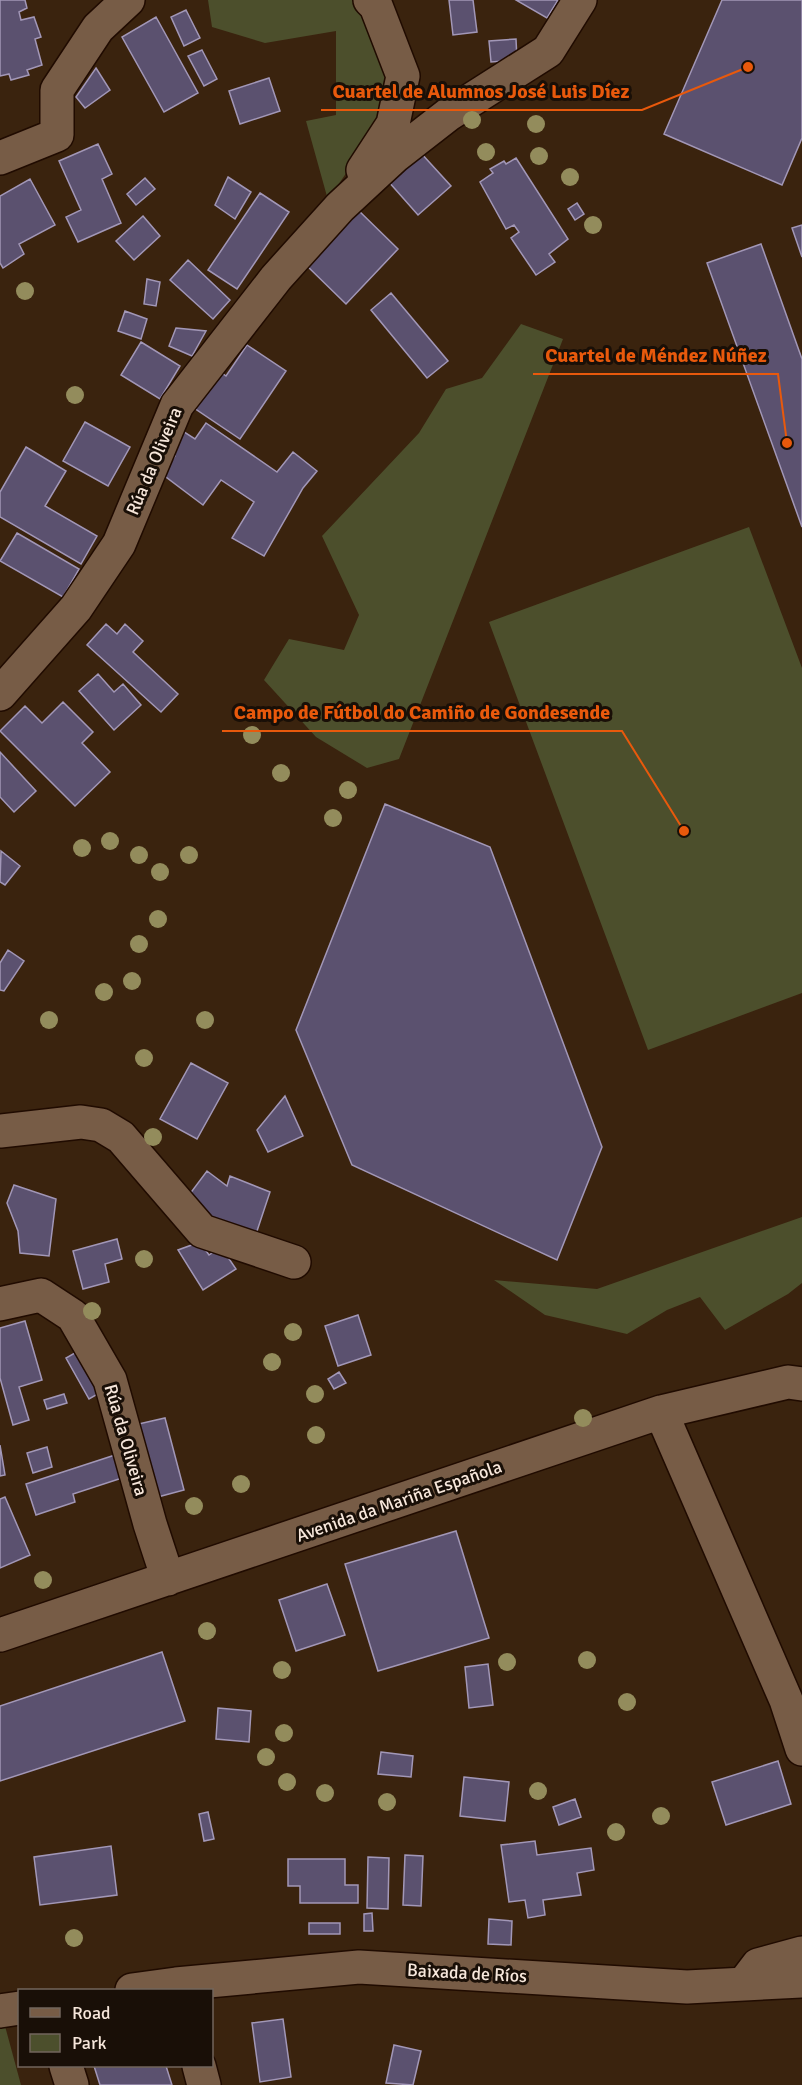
<svg xmlns="http://www.w3.org/2000/svg" width="802" height="2085" font-family="Signika,sans-serif">
	<style>
		.green { fill: #4c4f2c }
		.building { fill: #5b516f; stroke: #a297b7; stroke-width: 1.5 }
		.lines { fill: none; stroke-linecap: round; stroke-linejoin: round }
		.minor-casing { stroke: #200b00; stroke-width: 36 }
		.minor { stroke: #775c46; stroke-width: 33 }
		.tree { fill: #938c5c }
		.labels { text-anchor: middle; stroke-width: 6; stroke-linejoin: round; paint-order: stroke }
		.street-label { font-size: 18px; fill: #f7e7db; stroke: #190f07 }
		.leader { fill: none; stroke: #e8590c; stroke-width: 2 }
		.callout-dot { fill: #e8590c; stroke: #190f07; stroke-width: 2 }
		.callout-label { font-size: 20px; text-anchor: middle; font-weight: bold; fill: #e8590c; stroke: #190f07; stroke-width: 6; stroke-linejoin: round; paint-order: stroke }
	</style>
	<rect width="100%" height="100%" fill="#3a230e"/>
	<path class="green" d="M 208,0 L 355,0 L 393,78 L 384,117 L 328,200 L 306,121 L 336,115 L 336,31 L 265,43 L 212,27 Z
		M 521,324 L 563,339 L 399,759 L 367,768 L 316,737 L 264,680 L 289,639 L 344,650 L 359,615 L 322,536 L 419,433 L 446,389 L 482,378 Z
		M 749,527 L 802,668 L 802,993 L 648,1050 L 489,622 Z
		M 802,1217 L 802,1283 L 788,1294 L 725,1330 L 700,1297 L 667,1310 L 627,1334 L 545,1315 L 494,1280 L 597,1289 Z
		M 5,2026 L 21,2085 L 0,2085 L 0,2027 Z"/>
	<path class="building" d="M 0,0 L 25,0 L 27,8 L 19,12 L 21,20 L 34,17 L 41,37 L 35,39 L 42,65 L 27,70 L 29,75 L 11,80 L 9,74 L 0,76 Z
		M 449,0 L 473,0 L 477,32 L 453,35 Z
		M 516,0 L 558,0 L 547,18 Z
		M 722,0 L 802,0 L 802,138 L 782,185 L 664,134 Z
		M 186,10 L 200,38 L 184,46 L 171,17 Z
		M 156,17 L 198,93 L 164,112 L 122,37 Z
		M 516,39 L 517,60 L 491,62 L 489,41 Z
		M 202,50 L 217,79 L 204,86 L 188,56 Z
		M 96,68 L 110,90 L 85,108 L 76,97 Z
		M 269,78 L 280,111 L 240,124 L 229,91 Z
		M 98,144 L 112,174 L 102,179 L 121,223 L 78,242 L 66,217 L 81,210 L 59,161 Z
		M 420,152 L 451,186 L 418,215 L 388,181 Z
		M 516,158 L 568,239 L 549,254 L 555,262 L 536,275 L 511,238 L 519,232 L 514,225 L 506,229 L 480,182 L 493,173 L 490,169 L 504,161 L 506,164 Z
		M 228,177 L 251,192 L 235,219 L 215,205 Z
		M 145,178 L 155,189 L 136,205 L 127,194 Z
		M 30,179 L 55,225 L 19,244 L 24,254 L 3,268 L 0,263 L 0,196 Z
		M 260,193 L 289,212 L 237,289 L 208,270 Z
		M 577,203 L 584,214 L 575,220 L 568,209 Z
		M 356,208 L 398,249 L 346,304 L 304,263 Z
		M 143,216 L 160,236 L 134,260 L 116,241 Z
		M 802,225 L 802,257 L 792,228 Z
		M 761,244 L 802,359 L 802,527 L 707,263 Z
		M 188,260 L 230,300 L 213,319 L 170,280 Z
		M 147,279 L 160,282 L 156,306 L 144,304 Z
		M 391,293 L 448,361 L 427,378 L 371,310 Z
		M 125,311 L 147,319 L 141,339 L 118,331 Z
		M 176,328 L 206,331 L 192,356 L 169,346 Z
		M 141,342 L 180,366 L 160,399 L 121,375 Z
		M 247,345 L 286,371 L 240,439 L 194,408 L 219,371 L 226,376 Z
		M 85,422 L 130,447 L 108,486 L 63,461 Z
		M 206,423 L 277,472 L 293,452 L 317,471 L 303,488 L 264,556 L 232,538 L 254,502 L 221,480 L 203,505 L 162,474 L 175,456 L 165,449 L 178,428 L 195,439 Z
		M 26,447 L 66,471 L 45,506 L 97,536 L 81,564 L 0,517 L 0,492 Z
		M 17,533 L 79,569 L 63,597 L 0,561 Z
		M 106,624 L 117,634 L 125,624 L 143,641 L 133,652 L 178,694 L 161,712 L 87,645 Z
		M 98,674 L 114,692 L 123,684 L 141,705 L 114,730 L 79,691 Z
		M 63,702 L 93,732 L 82,743 L 110,772 L 75,806 L 0,731 L 25,706 L 42,723 Z
		M 0,752 L 36,791 L 14,812 L 0,797 Z
		M 385,804 L 490,847 L 602,1147 L 557,1260 L 352,1165 L 296,1030 Z
		M 1,851 L 20,866 L 5,885 L 0,882 Z
		M 8,950 L 24,961 L 4,991 L 0,990 L 0,963 Z
		M 191,1063 L 228,1083 L 197,1139 L 160,1119 Z
		M 285,1096 L 303,1136 L 268,1152 L 257,1130 Z
		M 207,1171 L 227,1186 L 230,1176 L 270,1192 L 256,1234 L 215,1221 L 186,1199 Z
		M 14,1185 L 56,1199 L 49,1256 L 20,1253 L 18,1231 L 7,1203 Z
		M 117,1239 L 122,1259 L 105,1264 L 109,1282 L 83,1289 L 73,1251 Z
		M 200,1242 L 209,1255 L 221,1247 L 236,1269 L 203,1290 L 178,1250 Z
		M 358,1315 L 371,1355 L 338,1366 L 325,1326 Z
		M 25,1321 L 42,1380 L 19,1387 L 29,1420 L 13,1425 L 0,1378 L 0,1328 Z
		M 80,1350 L 103,1391 L 89,1399 L 66,1358 Z
		M 339,1372 L 346,1383 L 334,1389 L 328,1379 Z
		M 64,1394 L 67,1403 L 47,1409 L 44,1400 Z
		M 165,1418 L 184,1490 L 154,1498 L 134,1425 Z
		M 0,1445 L 5,1475 L 0,1476 Z
		M 47,1447 L 52,1467 L 33,1473 L 27,1453 Z
		M 115,1455 L 122,1478 L 73,1494 L 75,1502 L 36,1515 L 26,1484 Z
		M 5,1497 L 30,1555 L 0,1568 L 0,1499 Z
		M 456,1531 L 489,1638 L 378,1671 L 345,1564 Z
		M 327,1584 L 345,1635 L 296,1651 L 279,1600 Z
		M 162,1652 L 185,1721 L 0,1781 L 0,1706 Z
		M 488,1664 L 493,1705 L 469,1708 L 465,1667 Z
		M 218,1708 L 251,1711 L 249,1742 L 216,1739 Z
		M 381,1752 L 413,1756 L 411,1777 L 378,1774 Z
		M 778,1761 L 791,1804 L 726,1825 L 712,1782 Z
		M 464,1777 L 509,1782 L 505,1821 L 460,1816 Z
		M 575,1799 L 581,1817 L 559,1825 L 553,1807 Z
		M 208,1812 L 214,1839 L 204,1841 L 199,1814 Z
		M 535,1841 L 537,1855 L 591,1848 L 594,1870 L 577,1873 L 581,1895 L 543,1900 L 545,1915 L 528,1918 L 525,1900 L 509,1902 L 501,1845 Z
		M 111,1846 L 117,1895 L 40,1905 L 34,1857 Z
		M 405,1855 L 423,1856 L 421,1906 L 403,1905 Z
		M 368,1857 L 389,1858 L 388,1909 L 367,1908 Z
		M 288,1859 L 345,1859 L 345,1885 L 358,1885 L 358,1903 L 300,1903 L 300,1886 L 288,1886 Z
		M 372,1913 L 373,1931 L 364,1931 L 364,1914 Z
		M 489,1919 L 512,1921 L 511,1945 L 488,1944 Z
		M 309,1923 L 340,1923 L 340,1934 L 309,1934 Z
		M 283,2019 L 291,2077 L 260,2082 L 252,2023 Z
		M 394,2045 L 421,2051 L 413,2085 L 386,2083 Z
		M 94,2066 L 166,2066 L 172,2085 L 100,2085 Z"/>
	<g class="lines">
		<g class="minor-casing">
			<path id="minor" d="M 0,158 L 57,135 L 57,90 L 98,28 L 128,0
				M 363,170 L 393,124 L 403,76 L 376,6 L 370,0
				M 0,694 L 76,608 L 119,544 L 177,405 L 276,278 L 340,207 L 395,156 L 449,114 L 548,51 L 580,0
				M 0,1131 L 81,1122 L 101,1125 L 121,1137 L 202,1231 L 294,1262
				M 0,1304 L 41,1295 L 73,1316 L 110,1380 L 150,1524 L 168,1579
				M 661,1412 L 786,1700 L 802,1749
				M 0,1635 L 661,1412 L 788,1382 L 802,1384
				M 745,1982 L 758,1965 L 802,1953
				M 132,1990 L 176,1984 L 359,1967 L 687,1987 L 802,1981
				M 0,2011 L 20,2008
				M 66,2066 L 72,2085
				M 199,2066 L 204,2085"/>
		</g>
		<use href="#minor" class="minor"/>
	</g>
	<g class="tree">
		<circle cx="472" cy="120" r="9"/>
		<circle cx="536" cy="124" r="9"/>
		<circle cx="486" cy="152" r="9"/>
		<circle cx="539" cy="156" r="9"/>
		<circle cx="570" cy="177" r="9"/>
		<circle cx="593" cy="225" r="9"/>
		<circle cx="25" cy="291" r="9"/>
		<circle cx="75" cy="395" r="9"/>
		<circle cx="252" cy="735" r="9"/>
		<circle cx="281" cy="773" r="9"/>
		<circle cx="348" cy="790" r="9"/>
		<circle cx="333" cy="818" r="9"/>
		<circle cx="110" cy="841" r="9"/>
		<circle cx="82" cy="848" r="9"/>
		<circle cx="139" cy="855" r="9"/>
		<circle cx="189" cy="855" r="9"/>
		<circle cx="160" cy="872" r="9"/>
		<circle cx="158" cy="919" r="9"/>
		<circle cx="139" cy="944" r="9"/>
		<circle cx="132" cy="981" r="9"/>
		<circle cx="104" cy="992" r="9"/>
		<circle cx="49" cy="1020" r="9"/>
		<circle cx="205" cy="1020" r="9"/>
		<circle cx="144" cy="1058" r="9"/>
		<circle cx="153" cy="1137" r="9"/>
		<circle cx="144" cy="1259" r="9"/>
		<circle cx="92" cy="1311" r="9"/>
		<circle cx="293" cy="1332" r="9"/>
		<circle cx="272" cy="1362" r="9"/>
		<circle cx="315" cy="1394" r="9"/>
		<circle cx="583" cy="1418" r="9"/>
		<circle cx="316" cy="1435" r="9"/>
		<circle cx="241" cy="1484" r="9"/>
		<circle cx="194" cy="1506" r="9"/>
		<circle cx="43" cy="1580" r="9"/>
		<circle cx="207" cy="1631" r="9"/>
		<circle cx="587" cy="1660" r="9"/>
		<circle cx="507" cy="1662" r="9"/>
		<circle cx="282" cy="1670" r="9"/>
		<circle cx="627" cy="1702" r="9"/>
		<circle cx="284" cy="1733" r="9"/>
		<circle cx="266" cy="1757" r="9"/>
		<circle cx="287" cy="1782" r="9"/>
		<circle cx="538" cy="1791" r="9"/>
		<circle cx="325" cy="1793" r="9"/>
		<circle cx="387" cy="1802" r="9"/>
		<circle cx="661" cy="1816" r="9"/>
		<circle cx="616" cy="1832" r="9"/>
		<circle cx="74" cy="1938" r="9"/>
	</g>
	<g class="labels">
		<g class="street-label">
			<text transform="translate(154 461) rotate(-67)" y="6">Rúa da Oliveira</text>
			<text transform="translate(126 1440) rotate(74)" y="6">Rúa da Oliveira</text>
			<text transform="translate(399 1501) rotate(-19)" y="6">Avenida da Mariña Española</text>
			<text transform="translate(467 1973) rotate(3)" y="6">Baixada de Ríos</text>
		</g>
	</g>
	<path class="leader" d="M748 67L642 110H321M787 443L778 374H533M684 831L622 731H222"/>
	<g class="callout-dot">
		<circle cx="748" cy="67" r="6"/>
		<circle cx="787" cy="443" r="6"/>
		<circle cx="684" cy="831" r="6"/>
	</g>
	<g class="callout-label">
		<text x="481" y="98">Cuartel de Alumnos José Luis Díez</text>
		<text x="656" y="362">Cuartel de Méndez Núñez</text>
		<text x="422" y="719">Campo de Fútbol do Camiño de Gondesende</text>
	</g>
	<rect x="18" y="1989" width="195" height="78" fill="#190f07" stroke="#72655c" stroke-width="1.5"/>
	<rect x="30" y="2008" width="30" height="9" fill="#775c46" stroke="#72655c" stroke-width="1.5"/>
	<text x="72" y="2019" font-size="18" fill="#f7e7db">Road</text>
	<rect x="30" y="2034" width="30" height="18" fill="#4c4f2c" stroke="#72655c" stroke-width="1.5"/>
	<text x="72" y="2049" font-size="18" fill="#f7e7db">Park</text>
</svg>
